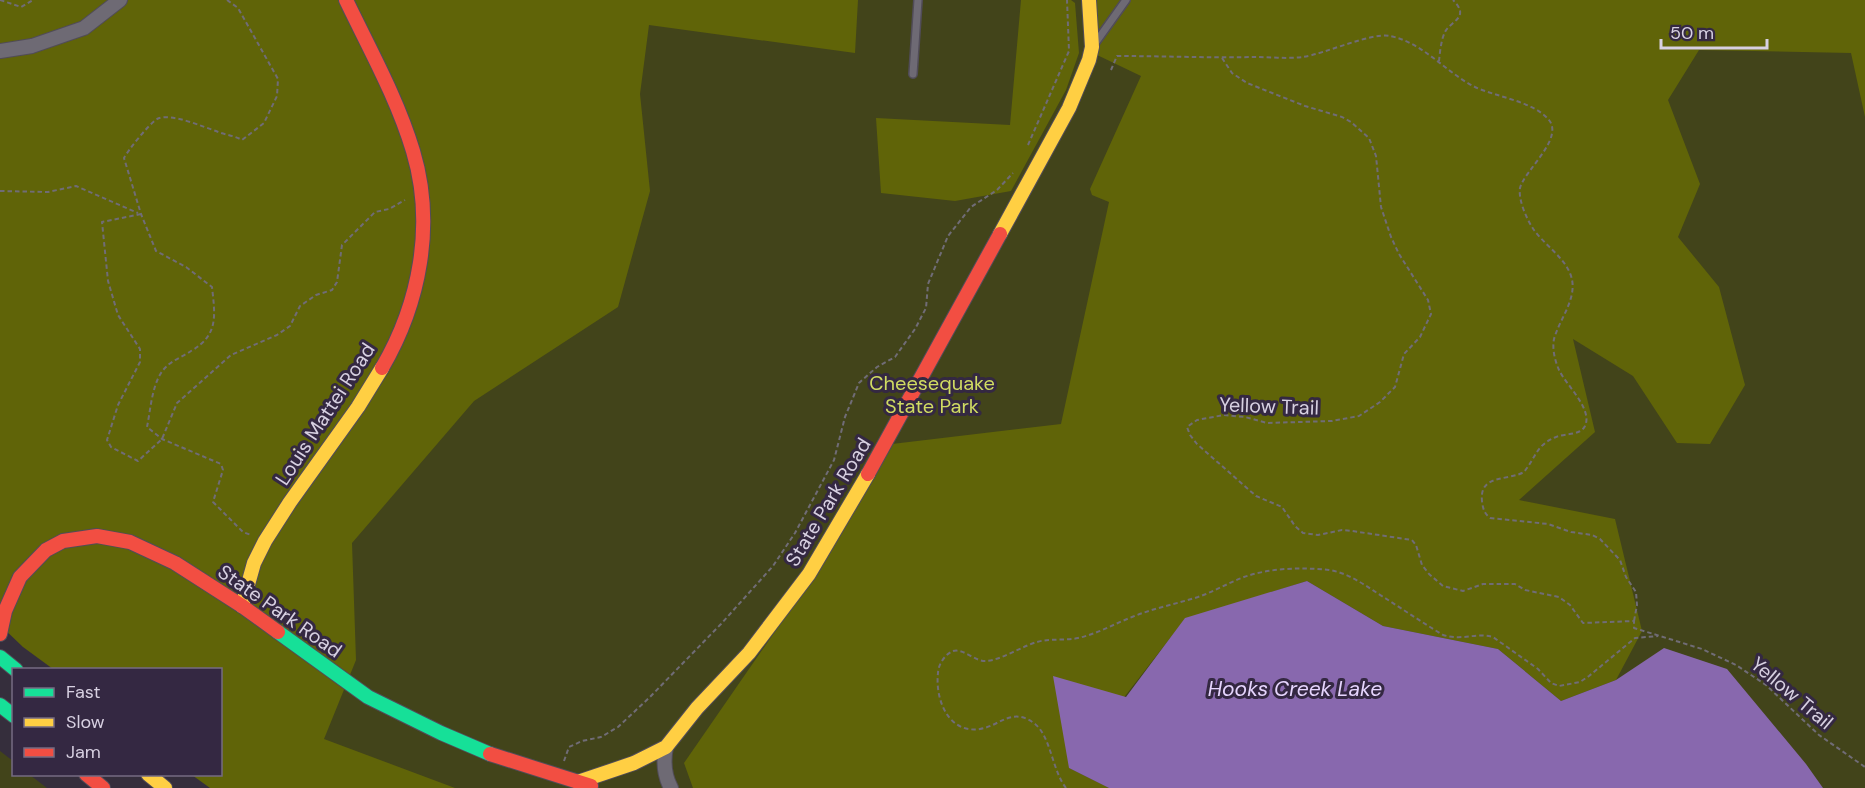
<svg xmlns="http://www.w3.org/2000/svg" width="1865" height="788" font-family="'DM Sans',sans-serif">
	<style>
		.green { fill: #42441a }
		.forest { fill: #606408 }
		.water { fill: #8868ae }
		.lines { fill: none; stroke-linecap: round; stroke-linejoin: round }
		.lane-casing { stroke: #514c58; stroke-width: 10 }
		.street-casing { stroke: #514c58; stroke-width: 16 }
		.fast-casing { stroke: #514c58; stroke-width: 16 }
		.slow-casing { stroke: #514c58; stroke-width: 16 }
		.jam-casing { stroke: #514c58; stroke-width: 16 }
		.path { stroke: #706c76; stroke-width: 2; stroke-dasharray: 4.5 3; stroke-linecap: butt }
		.lane { stroke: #6e6a74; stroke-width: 7 }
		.street { stroke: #6e6a74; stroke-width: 14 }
		.fast { stroke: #16e098; stroke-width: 14 }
		.slow { stroke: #ffcf43; stroke-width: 14 }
		.jam { stroke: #f24e42; stroke-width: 14 }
		.labels { text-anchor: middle; stroke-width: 6; stroke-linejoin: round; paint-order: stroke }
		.park-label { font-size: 20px; fill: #d0db62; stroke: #342842 }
		.street-label { font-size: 20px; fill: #d7d0e1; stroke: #342842 }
		.water-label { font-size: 21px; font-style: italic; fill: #e6d5fe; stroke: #342842 }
	</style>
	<rect width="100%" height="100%" fill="#352e3c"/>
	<path class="green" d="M 0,0 L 1865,0 L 1865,788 L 293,788 L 220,670 Z
		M 0,751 L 13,761 L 14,774 L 30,775 L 47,788 L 0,788 Z"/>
	<path class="forest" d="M 0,0 L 858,0 L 855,53 L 649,25 L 640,94 L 650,191 L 618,307 L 474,401 L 352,543 L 356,660 L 324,739 L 455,788 L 210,788 L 192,775 L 220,774 L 220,670 L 53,669 L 23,647 L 0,625 Z
		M 1021,0 L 1071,0 L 1075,3 L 1079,53 L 1066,90 L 1011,191 L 955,201 L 881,193 L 876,118 L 1010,125 Z
		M 1089,0 L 1865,0 L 1865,117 L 1851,53 L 1699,50 L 1668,100 L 1700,184 L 1678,237 L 1719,287 L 1745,385 L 1710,444 L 1677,443 L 1633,376 L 1573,339 L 1595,432 L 1519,500 L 1615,519 L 1642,631 L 1616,680 L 1561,701 L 1498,649 L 1383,626 L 1307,581 L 1185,619 L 1069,768 L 1109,788 L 693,788 L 684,763 L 794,604 L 892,444 L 1061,424 L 1109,202 L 1092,195 L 1090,189 L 1141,76 L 1095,54 Z"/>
	<path class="water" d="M 1307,581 L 1383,626 L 1498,649 L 1561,701 L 1616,680 L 1664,648 L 1727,669 L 1806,764 L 1823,788 L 1109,788 L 1069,768 L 1053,676 L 1126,697 L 1185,618 Z"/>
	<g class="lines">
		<g class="lane-casing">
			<path id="lane" d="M 1096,42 L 1126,0
				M 913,74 L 918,0"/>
		</g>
		<g class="street-casing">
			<path id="street" d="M 0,51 L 32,46 L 84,28 L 120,0
				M 666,747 C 663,762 664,775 671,788"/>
		</g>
		<g class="fast-casing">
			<path id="fast" d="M 278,632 L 368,697 L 441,733 L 490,754
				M 0,657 L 16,670
				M 0,705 L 14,716"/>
		</g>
		<g class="slow-casing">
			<path id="slow" d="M 1000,234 L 1069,108 L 1089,60 L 1092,47 L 1089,0
				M 242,606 L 254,563 L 265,541 L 290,502 L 358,407 L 382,368
				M 148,774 L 165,788
				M 578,782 L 634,763 L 666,747 L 697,708 L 749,653 L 809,574 L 868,474"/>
		</g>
		<g class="jam-casing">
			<path id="jam" d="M 346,0 C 370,50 397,98 413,151 C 435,224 420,303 382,368
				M 868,474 L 1000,234
				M 0,634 L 5,611 L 20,577 L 46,550 L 63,541 L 97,536 L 130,542 L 175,563 L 242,606 L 278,632
				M 490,754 L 591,786
				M 86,774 L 103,788"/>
		</g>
		<path class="path" d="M 0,0 L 21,7 L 33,0
			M 227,0 L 238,8 L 278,79 L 277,96 L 264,123 L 242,140 C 233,135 225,135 216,131 C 203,127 170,112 157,119 C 150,123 128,150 124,158 L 141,214 L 156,251 L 186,267 L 212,287 C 215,315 219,335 191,351 C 184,356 173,360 167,366 C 152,379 151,408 147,427 L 162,439 L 221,464 L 223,470 L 213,502 L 243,532 L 251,535
			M 1222,58 L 1232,73 L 1247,83 L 1305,106 L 1342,117 L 1351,122 L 1369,138 L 1376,156 L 1381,207 L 1391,237 L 1399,254 L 1428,300 L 1431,314 L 1420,337 L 1404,354 L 1395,387 L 1380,402 L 1359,416 L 1332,421 L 1267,423 L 1245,417 L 1224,415 L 1197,420 L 1187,427 L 1190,435 L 1197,444 L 1256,496 L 1282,507 L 1295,526 L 1303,533 L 1318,535 L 1342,530 L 1352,531 L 1412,540 L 1416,545 L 1422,565 L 1429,574 L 1443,586 L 1463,591 L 1483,584 L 1515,584 L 1525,590 L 1559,597 L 1570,605 L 1583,623 L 1634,621 L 1634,628 L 1702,649 L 1736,665 L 1766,685 L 1819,735 L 1865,767
			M 1439,61 C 1440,52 1441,40 1445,32 C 1450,21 1471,18 1453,0
			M 1111,70 L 1117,56 C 1162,56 1208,58 1253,57 C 1269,57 1287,59 1303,57 C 1324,54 1372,32 1390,36 C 1424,43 1445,72 1475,87 C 1496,97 1533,101 1549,120 C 1564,139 1524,171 1520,188 C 1518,200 1527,220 1534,230 C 1544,244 1562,256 1569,271 C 1581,295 1560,317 1554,339 C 1552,349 1555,361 1559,370 C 1566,385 1593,409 1585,426 C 1580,436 1565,433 1556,437 C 1536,445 1536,457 1524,472 C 1508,481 1479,474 1482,501 C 1483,509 1484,513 1490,518 L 1548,524 L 1571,532 L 1592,535 L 1600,539 L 1620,560 L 1626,577 L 1636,592 L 1637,605 L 1634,621
			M 1028,145 L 1069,51 L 1067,0
			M 0,191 L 48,192 L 76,186 L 138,213
			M 141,214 L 102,222 L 108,281 L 118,315 L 140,349 L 140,362 L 118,405 L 107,440 L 111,447 L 138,461 L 162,439 L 177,403 L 231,355 L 277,335 L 290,326 L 300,306 L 316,295 L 332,290 L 337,282 L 342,245 L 375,212 L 389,209 L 405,200
			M 564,761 L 569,747 L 582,741 L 601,737 L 618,727 L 650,697 L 721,624 L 773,566 L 795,533 L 834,460 L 845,417 L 859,383 L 877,367 L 895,357 L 915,329 L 926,308 L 928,284 L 948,236 L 971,207 L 997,190 L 1013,173
			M 1066,788 C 1052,770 1051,737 1035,724 C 1012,706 1000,726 980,729 C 948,734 935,699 938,673 C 938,665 945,654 953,651 C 964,648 975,662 986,661 C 1002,660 1022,646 1037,642 C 1050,638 1064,641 1078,638 C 1097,634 1114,624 1132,617 C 1154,608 1176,604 1198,597 C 1213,592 1228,583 1244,577 C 1270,568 1301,567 1329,570 C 1350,573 1367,587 1385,598 C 1404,610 1423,623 1443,635 C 1464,641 1476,632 1493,637 L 1538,669 L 1551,683 L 1559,686 L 1580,682 L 1589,676 L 1635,638 L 1658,636"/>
		<use href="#lane" class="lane"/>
		<use href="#street" class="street"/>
		<use href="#fast" class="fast"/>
		<use href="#slow" class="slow"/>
		<use href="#jam" class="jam"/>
	</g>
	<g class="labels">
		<g class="park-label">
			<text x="932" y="390">Cheesequake<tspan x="932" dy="23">State Park</tspan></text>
		</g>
		<g class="street-label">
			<text transform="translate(1269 406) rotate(2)" y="7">Yellow Trail</text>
			<text transform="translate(325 414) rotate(-57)" y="7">Louis Mattei Road</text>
			<text transform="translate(828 502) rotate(-59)" y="7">State Park Road</text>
			<text transform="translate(280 611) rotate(35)" y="7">State Park Road</text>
			<text transform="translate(1792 693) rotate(40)" y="7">Yellow Trail</text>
		</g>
		<g class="water-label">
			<text x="1295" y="696">Hooks Creek Lake</text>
		</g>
	</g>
	<rect x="12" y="668" width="210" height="108" fill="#342842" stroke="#756b82" stroke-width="1.5"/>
	<rect x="24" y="688" width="30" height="9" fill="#16e098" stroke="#756b82" stroke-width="1.5"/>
	<text x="66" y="698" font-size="18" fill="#d7d0e1">Fast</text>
	<rect x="24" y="718" width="30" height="9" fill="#ffcf43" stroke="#756b82" stroke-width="1.5"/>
	<text x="66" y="728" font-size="18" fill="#d7d0e1">Slow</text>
	<rect x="24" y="748" width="30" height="9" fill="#f24e42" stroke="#756b82" stroke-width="1.5"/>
	<text x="66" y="758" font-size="18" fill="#d7d0e1">Jam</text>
	<path d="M1661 39v9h106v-9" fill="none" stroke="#d7d0e1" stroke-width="3"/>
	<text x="1670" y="39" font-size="18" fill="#d7d0e1" stroke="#342842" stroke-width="4.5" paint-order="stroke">50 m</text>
</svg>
